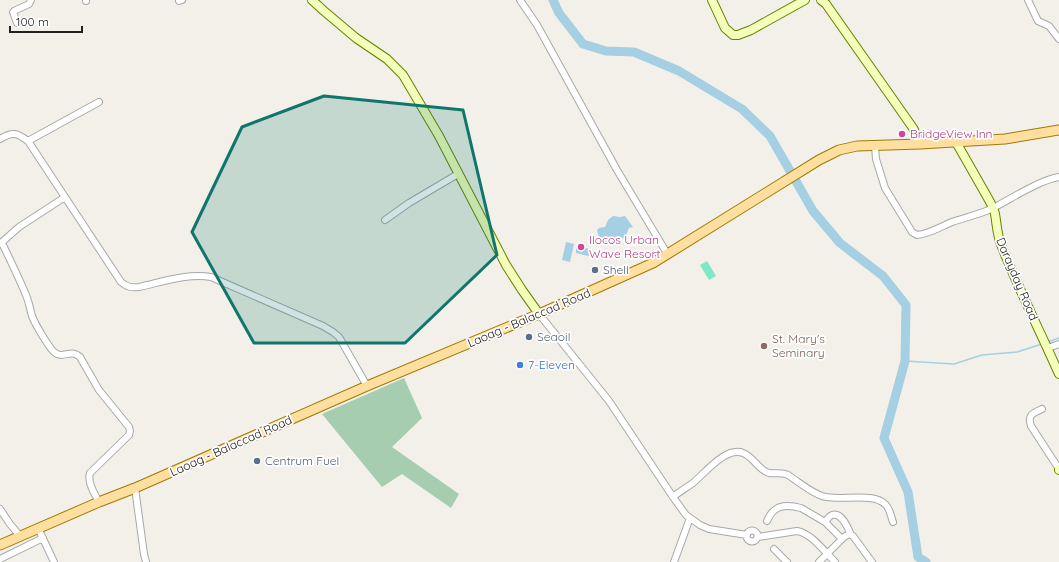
<svg xmlns="http://www.w3.org/2000/svg" width="1059" height="562" font-family="Quicksand,sans-serif">
	<style>
		.cemetery { fill: #a7cdb0 }
		.pitch { fill: #80e7c9 }
		.water { fill: #a5cfe3 }
		.lines { fill: none; stroke-linecap: round; stroke-linejoin: round }
		.stream { stroke: #a5cfe3; stroke-width: 1.5 }
		.river { stroke: #a5cfe3; stroke-width: 9 }
		.street-casing { stroke: #a8a8a8; stroke-width: 8 }
		.secondary-casing { stroke: #668100; stroke-width: 10 }
		.primary-casing { stroke: #9f7a00; stroke-width: 11 }
		.street { stroke: #fff; stroke-width: 6 }
		.secondary { stroke: #f4ffb9; stroke-width: 8 }
		.primary { stroke: #ffdfa0; stroke-width: 9 }
		.marked { fill: #0f766e; fill-opacity: 0.2; stroke: #0f766e; stroke-width: 3; stroke-linejoin: round }
		.hotel-dot { fill: #d1479c; stroke: #fff; stroke-width: 1.5 }
		.service-dot { fill: #5c6f8a; stroke: #fff; stroke-width: 1.5 }
		.education-dot { fill: #8d6e63; stroke: #fff; stroke-width: 1.5 }
		.shop-dot { fill: #3f7fe0; stroke: #fff; stroke-width: 1.5 }
		.labels { text-anchor: middle; stroke-width: 3.5; stroke-linejoin: round; paint-order: stroke }
		.hotel-label { font-size: 12px; fill: #b23c85; stroke: #fff; text-anchor: start }
		.service-label { font-size: 12px; fill: #4e5e75; stroke: #fff; text-anchor: start }
		.street-label { font-size: 12px; fill: #212121; stroke: #fff }
		.education-label { font-size: 12px; fill: #785e54; stroke: #fff; text-anchor: start }
		.shop-label { font-size: 12px; fill: #366cbe; stroke: #fff; text-anchor: start }
	</style>
	<rect width="100%" height="100%" fill="#f2f0e8"/>
	<path class="cemetery" d="M 404,378 L 422,418 L 392,447 L 459,494 L 451,508 L 402,474 L 382,487 L 322,414 Z"/>
	<path class="pitch" d="M 707,261 L 716,276 L 709,280 L 700,265 Z"/>
	<path class="water" d="M 613,216 L 620,217 L 625,216 L 633,227 L 629,228 L 625,238 L 616,239 L 613,237 L 609,239 L 606,244 L 602,243 L 598,234 L 597,230 L 599,228 L 605,227 L 608,220 Z
		M 566,242 L 574,244 L 570,262 L 562,260 Z
		M 578,246 L 590,249 L 592,250 L 592,253 L 588,256 L 576,253 L 576,248 Z"/>
	<g class="lines">
		<path class="stream" d="M 1048,342 L 1059,338
			M 905,361 L 954,364 L 982,355 L 1017,352 L 1042,344"/>
		<path class="river" d="M 553,0 L 559,13 L 583,44 L 606,51 L 634,52 L 679,71 L 742,109 L 770,136 L 813,211 L 840,243 L 883,276 L 906,305 L 905,361 L 884,438 L 908,492 L 918,557 L 926,562"/>
		<g class="street-casing">
			<path id="street" d="M 520,0 L 537,25 L 617,170 L 668,255
				M 1028,0 L 1038,21 L 1049,26 L 1059,39
				M 86,1 L 86,0
				M 179,1 L 182,0
				M 17,23 L 13,12 L 14,11 L 29,4 L 31,0
				M 0,139 C 13,131 17,133 28,141 L 121,282 C 127,287 131,288 139,287 C 162,282 188,273 211,277 L 323,326 L 333,332 L 339,337 L 367,386
				M 28,141 L 99,102
				M 875,146 L 876,159 L 885,188 L 909,227 L 912,232 L 917,235 C 929,234 940,227 952,222 C 966,217 982,214 995,207 C 1014,197 1038,181 1059,177
				M 385,220 L 409,203 L 458,174
				M 0,243 L 3,245 C 11,262 19,278 26,295 C 29,302 30,309 32,316 C 35,324 48,346 54,352 C 63,360 70,348 80,357 L 99,390 L 129,427 L 130,431 L 129,435 L 90,473 C 87,483 95,494 99,502
				M 1,243 L 19,227 L 65,197
				M 539,314 L 609,401 L 673,497 L 686,515 L 700,525 L 709,529 L 747,535
				M 1048,348 L 1059,344
				M 1042,409 C 1033,413 1027,415 1031,426 L 1059,469
				M 135,488 L 144,554 L 146,562
				M 673,497 C 679,492 686,488 693,483 C 705,473 726,446 743,453 C 754,457 758,470 769,473 C 776,474 782,472 788,475 C 799,482 810,492 822,496 C 840,502 873,491 886,505 C 890,509 891,517 893,522
				M 0,509 L 10,524 L 20,536
				M 767,521 C 769,517 771,512 775,510 C 781,504 794,506 801,508 L 825,522 L 842,539
				M 825,522 C 827,520 829,516 832,515 C 842,512 848,528 851,535
				M 38,528 L 54,562
				M746.5 536a5.5 5.5 0 1 1 11 0a5.5 5.5 0 1 1-11 0Z
				M 758,537 L 797,531 C 811,533 825,552 835,562
				M 774,549 L 787,562
				M 0,559 L 43,538
				M 674,562 L 690,518
				M 819,562 L 844,537 L 849,534 L 853,536 L 872,562"/>
		</g>
		<g class="secondary-casing">
			<path id="secondary" d="M 312,0 L 324,11 L 356,38 L 387,59 L 403,75 L 439,136 L 506,265 L 522,290 L 539,314
				M 712,0 L 725,28 L 733,35 L 738,35 L 751,30 L 805,0
				M 821,0 L 826,4 L 913,128 L 916,134 L 920,144
				M 956,142 L 989,200 C 991,204 994,209 995,214 C 997,225 997,236 1002,247 C 1019,290 1040,331 1059,374
				M 1059,469 L 1059,470"/>
		</g>
		<g class="primary-casing">
			<path id="primary" d="M 0,545 L 99,502 L 135,488 L 367,386 L 539,314 L 653,263 L 819,160 L 839,150 L 857,146 L 920,144 L 1005,139 L 1059,130"/>
		</g>
		<use href="#street" class="street"/>
		<use href="#secondary" class="secondary"/>
		<use href="#primary" class="primary"/>
	</g>
	<path class="marked" d="M 324,96 L 463,110 L 497,255 L 405,343 L 254,343 L 192,232 L 242,127 Z"/>
	<g class="hotel-dot">
		<circle cx="902" cy="134" r="4"/>
		<circle cx="581" cy="247" r="4"/>
	</g>
	<g class="service-dot">
		<circle cx="595" cy="270" r="4"/>
		<circle cx="529" cy="337" r="4"/>
		<circle cx="257" cy="461" r="4"/>
	</g>
	<circle class="education-dot" cx="764" cy="346" r="4"/>
	<circle class="shop-dot" cx="520" cy="365" r="4"/>
	<g class="labels">
		<g class="hotel-label">
			<text x="910" y="138">BridgeView Inn</text>
			<text x="589" y="244">Ilocos Urban<tspan x="589" dy="14">Wave Resort</tspan></text>
		</g>
		<g class="service-label">
			<text x="603" y="274">Shell</text>
			<text x="537" y="341">Seaoil</text>
			<text x="265" y="465">Centrum Fuel</text>
		</g>
		<g class="street-label">
			<text transform="translate(1017 279) rotate(67)" y="4">Darayday Road</text>
			<text transform="translate(529 318) rotate(-23)" y="4">Laoag - Balaccad Road</text>
			<text transform="translate(231 446) rotate(-24)" y="4">Laoag - Balaccad Road</text>
		</g>
		<g class="education-label">
			<text x="772" y="343">St. Mary's<tspan x="772" dy="14">Seminary</tspan></text>
		</g>
		<g class="shop-label">
			<text x="528" y="369">7-Eleven</text>
		</g>
	</g>
	<path d="M10 26v6h72v-6" fill="none" stroke="#212121" stroke-width="2"/>
	<text x="16" y="26" font-size="12" fill="#212121" stroke="#ffffff" stroke-width="3" paint-order="stroke">100 m</text>
</svg>
